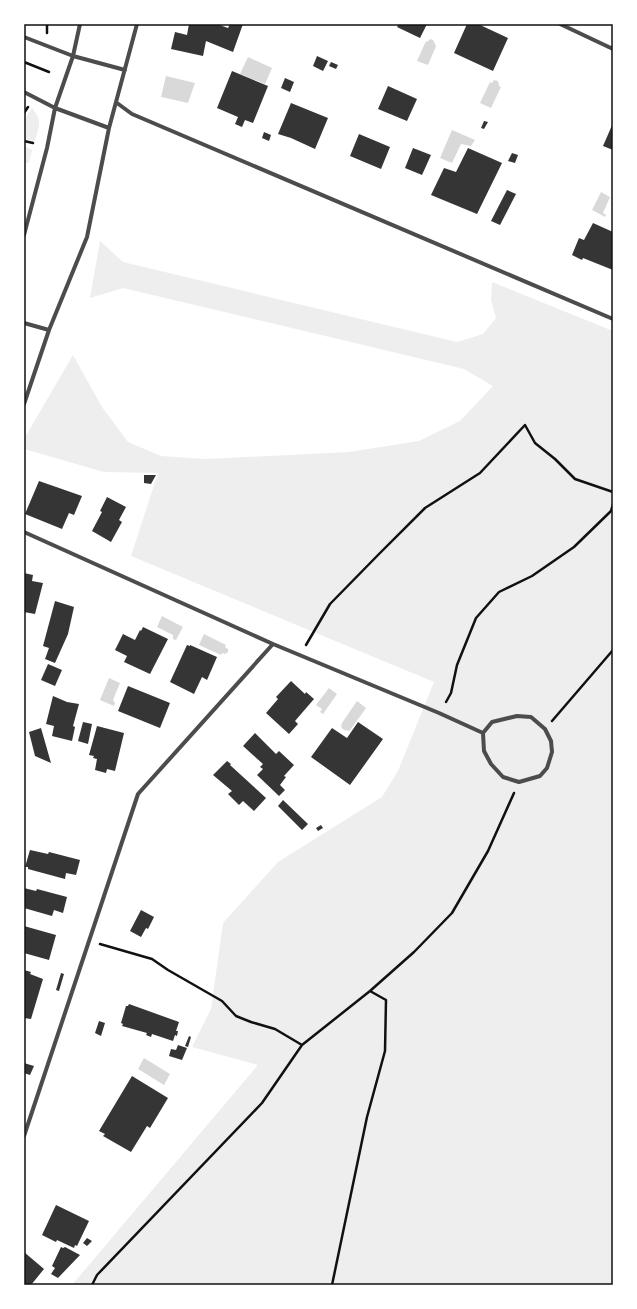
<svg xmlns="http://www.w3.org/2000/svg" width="637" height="1309" font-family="'PT Sans Narrow',sans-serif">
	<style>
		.green { fill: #eee }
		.water { fill: #d9d9d9 }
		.building { fill: #353535 }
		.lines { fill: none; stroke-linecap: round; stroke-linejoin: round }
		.path { stroke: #111; stroke-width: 2.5 }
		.minor { stroke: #4c4c4c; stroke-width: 4 }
		.neatline { fill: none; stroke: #111; stroke-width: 1.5 }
	</style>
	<rect width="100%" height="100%" fill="#fff"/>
	<path class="green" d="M 32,108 C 43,122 39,125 35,141 L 24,139 L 24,120 Z
		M 24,146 L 32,150 L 29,163 L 24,163 Z
		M 100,241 L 123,262 L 457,342 L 483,334 L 496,318 L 491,300 L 492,282 L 613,331 L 613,1285 L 72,1285 L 258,1065 L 192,1047 L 211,1009 L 223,923 L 278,862 L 382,797 L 398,771 L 434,682 L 131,556 L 158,473 L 104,472 L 24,449 L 24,439 L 73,355 L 102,407 L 128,442 L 161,456 L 206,459 L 349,452 L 419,441 L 460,421 L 493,386 L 464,369 L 123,288 L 90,298 Z"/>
	<path class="water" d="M 430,39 L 433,40 L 436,46 L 428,65 L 417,61 L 426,41 L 427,42 Z
		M 248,57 L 272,68 L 265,84 L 240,74 Z
		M 166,76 L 195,83 L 188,103 L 161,97 Z
		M 494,80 L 498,81 L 499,86 L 501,87 L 491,108 L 480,103 L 490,82 L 492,83 Z
		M 452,130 L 475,140 L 471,146 L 461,144 L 452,163 L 440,158 Z
		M 601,192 L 610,197 L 603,213 L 606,215 L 605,217 L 592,210 Z
		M 162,616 L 183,627 L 176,640 L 173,639 L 173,635 L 157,627 Z
		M 204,634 L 226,645 L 225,647 L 228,649 L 228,652 L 225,654 L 222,653 L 221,655 L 199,645 Z
		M 109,678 L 120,683 L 113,700 L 115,703 L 114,706 L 100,700 Z
		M 329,688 L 337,694 L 323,714 L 320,712 L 322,709 L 316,705 Z
		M 357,701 L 366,708 L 351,729 L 349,731 L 344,730 L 341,727 L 342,723 Z
		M 144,1058 L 170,1074 L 164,1085 L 138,1069 Z"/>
	<path class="building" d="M 189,24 L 217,24 L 228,28 L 230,24 L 243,24 L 233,52 L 206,41 L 203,56 L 171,49 L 175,32 L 187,35 Z
		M 399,24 L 427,24 L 420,38 L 397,27 Z
		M 467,24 L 478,24 L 508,38 L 493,71 L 454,53 Z
		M 317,56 L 328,61 L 323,71 L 313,66 Z
		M 331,62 L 338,65 L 336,69 L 329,66 Z
		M 232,71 L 268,86 L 253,123 L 245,120 L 242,127 L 235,124 L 238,117 L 217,108 Z
		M 285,78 L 294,82 L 290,92 L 281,88 Z
		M 388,86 L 417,99 L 407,121 L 378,109 Z
		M 291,103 L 328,118 L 315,149 L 291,138 L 278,134 Z
		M 484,121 L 488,122 L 484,129 L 481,128 Z
		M 613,123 L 613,150 L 603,146 Z
		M 264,132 L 271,135 L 269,141 L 262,138 Z
		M 359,134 L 390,147 L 381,169 L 350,156 Z
		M 413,148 L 431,155 L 422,175 L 405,168 Z
		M 468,148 L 502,163 L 477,214 L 431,195 L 444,168 L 456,172 Z
		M 512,153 L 518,155 L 515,163 L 508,161 Z
		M 507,190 L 516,194 L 500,225 L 491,221 Z
		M 593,223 L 613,232 L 613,270 L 583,258 L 582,260 L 572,255 L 579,238 L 584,240 Z
		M 144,475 L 156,475 L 151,484 L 144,483 Z
		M 39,481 L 82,496 L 74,515 L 69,513 L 62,529 L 25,514 Z
		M 107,497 L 126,507 L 119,520 L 122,522 L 111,542 L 92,531 L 102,512 L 100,511 Z
		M 24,573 L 33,575 L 32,581 L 43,583 L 35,614 L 24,612 Z
		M 55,601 L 74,607 L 68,634 L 55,663 L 45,659 L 49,648 L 43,646 Z
		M 143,627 L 168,639 L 150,674 L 124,662 L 127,656 L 115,650 L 123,634 L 135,640 L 140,630 L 141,631 Z
		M 187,645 L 190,646 L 190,645 L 217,657 L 207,680 L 202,677 L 194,694 L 170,682 Z
		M 48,664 L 62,670 L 55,686 L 41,680 Z
		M 291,681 L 305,694 L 306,692 L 314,699 L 295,721 L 298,724 L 289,734 L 266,713 L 278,699 L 276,697 Z
		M 128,686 L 170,703 L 160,728 L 118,711 Z
		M 53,696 L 67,702 L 79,704 L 73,726 L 75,727 L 72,741 L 52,736 L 54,726 L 46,724 Z
		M 83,722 L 92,724 L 88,744 L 78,741 Z
		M 358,722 L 383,739 L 350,785 L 311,757 L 332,728 L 347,738 Z
		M 97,726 L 124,733 L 115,771 L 107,769 L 106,773 L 95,770 L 97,759 L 93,758 L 94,756 L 89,755 Z
		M 41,728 L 51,763 L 35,756 L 29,732 Z
		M 255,733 L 276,754 L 279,751 L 294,765 L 284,776 L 286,777 L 280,785 L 285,790 L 279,796 L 257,775 L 263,769 L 260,767 L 263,764 L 243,746 Z
		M 227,761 L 231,764 L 230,765 L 266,798 L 254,811 L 243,801 L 239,805 L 228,794 L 232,791 L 213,775 Z
		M 283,800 L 308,824 L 302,830 L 278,806 Z
		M 321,825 L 323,828 L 318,831 L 316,828 Z
		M 30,850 L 48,854 L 49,852 L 80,860 L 76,875 L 66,873 L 65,879 L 28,869 L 28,867 L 25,867 Z
		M 24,888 L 36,891 L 37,889 L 67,897 L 63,913 L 54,910 L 52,916 L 24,908 Z
		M 141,910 L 154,917 L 148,929 L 146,928 L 141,937 L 130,931 Z
		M 24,926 L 56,935 L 49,960 L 24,953 Z
		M 24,970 L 31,972 L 30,974 L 43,979 L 31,1019 L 24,1018 Z
		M 61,973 L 64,974 L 59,991 L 56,990 Z
		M 129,1004 L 179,1022 L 176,1031 L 178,1031 L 177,1036 L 175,1035 L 173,1041 L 152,1034 L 151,1037 L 146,1035 L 147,1033 L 122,1026 L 123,1024 L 121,1023 L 126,1006 L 128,1006 Z
		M 99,1021 L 105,1023 L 101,1036 L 95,1033 Z
		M 189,1036 L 191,1037 L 188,1047 L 185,1046 Z
		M 178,1045 L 187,1048 L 182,1060 L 169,1056 L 171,1049 L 176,1050 Z
		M 24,1063 L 34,1066 L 30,1075 L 24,1073 Z
		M 132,1076 L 168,1098 L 150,1128 L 147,1126 L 131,1152 L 103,1136 L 105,1134 L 99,1131 Z
		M 56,1205 L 89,1221 L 77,1246 L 75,1245 L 74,1248 L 57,1240 L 56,1242 L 42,1235 Z
		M 87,1238 L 92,1241 L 87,1246 L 83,1243 Z
		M 61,1247 L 63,1248 L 65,1247 L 80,1255 L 58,1278 L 51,1274 L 55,1268 L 52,1266 Z
		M 24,1252 L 44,1269 L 31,1285 L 24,1285 Z"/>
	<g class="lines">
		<path class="path" d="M 47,24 L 47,33
			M 24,62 L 49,72
			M 24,113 L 28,107
			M 24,141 L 33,143
			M 306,645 L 330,604 L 379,554 L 425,508 L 480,473 L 525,425 L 535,443 L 555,459 L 575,479 L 613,492
			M 446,702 L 451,693 L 457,665 L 476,618 L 499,592 L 532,576 L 574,547 L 611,511 L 613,504
			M 552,721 L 613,650
			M 100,944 L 152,959 L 168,970 L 222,1001 L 236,1016 L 251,1022 L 275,1029 L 302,1045
			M 92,1285 L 97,1275 L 262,1103 L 302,1045 L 370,991 L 414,952 L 452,913 L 488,851 L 514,793
			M 332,1285 L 367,1117 L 385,1051 L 386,1000 L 370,991"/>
		<path class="minor" d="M 560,24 L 613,49
			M 24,37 L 73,56 L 125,70
			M 24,92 L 55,108 L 109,128
			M 117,103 L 132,114 L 613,319
			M 24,235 L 47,148 L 55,108 L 73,56 L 80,24
			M 24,323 L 49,330
			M 24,404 L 49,330 L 87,237 L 109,128 L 137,24
			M 24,532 L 273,644 L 439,713 L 483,733
			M 517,716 L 531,717 L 545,729 L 551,741 L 552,752 L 547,768 L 540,776 L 519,782 L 503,777 L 491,764 L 484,751 L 483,733 L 492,722 Z
			M 24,1136 L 138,794 L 273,644"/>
	</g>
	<rect width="637" height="1309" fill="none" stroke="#ffffff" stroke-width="50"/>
	<rect x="25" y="25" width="587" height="1259" class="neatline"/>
</svg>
